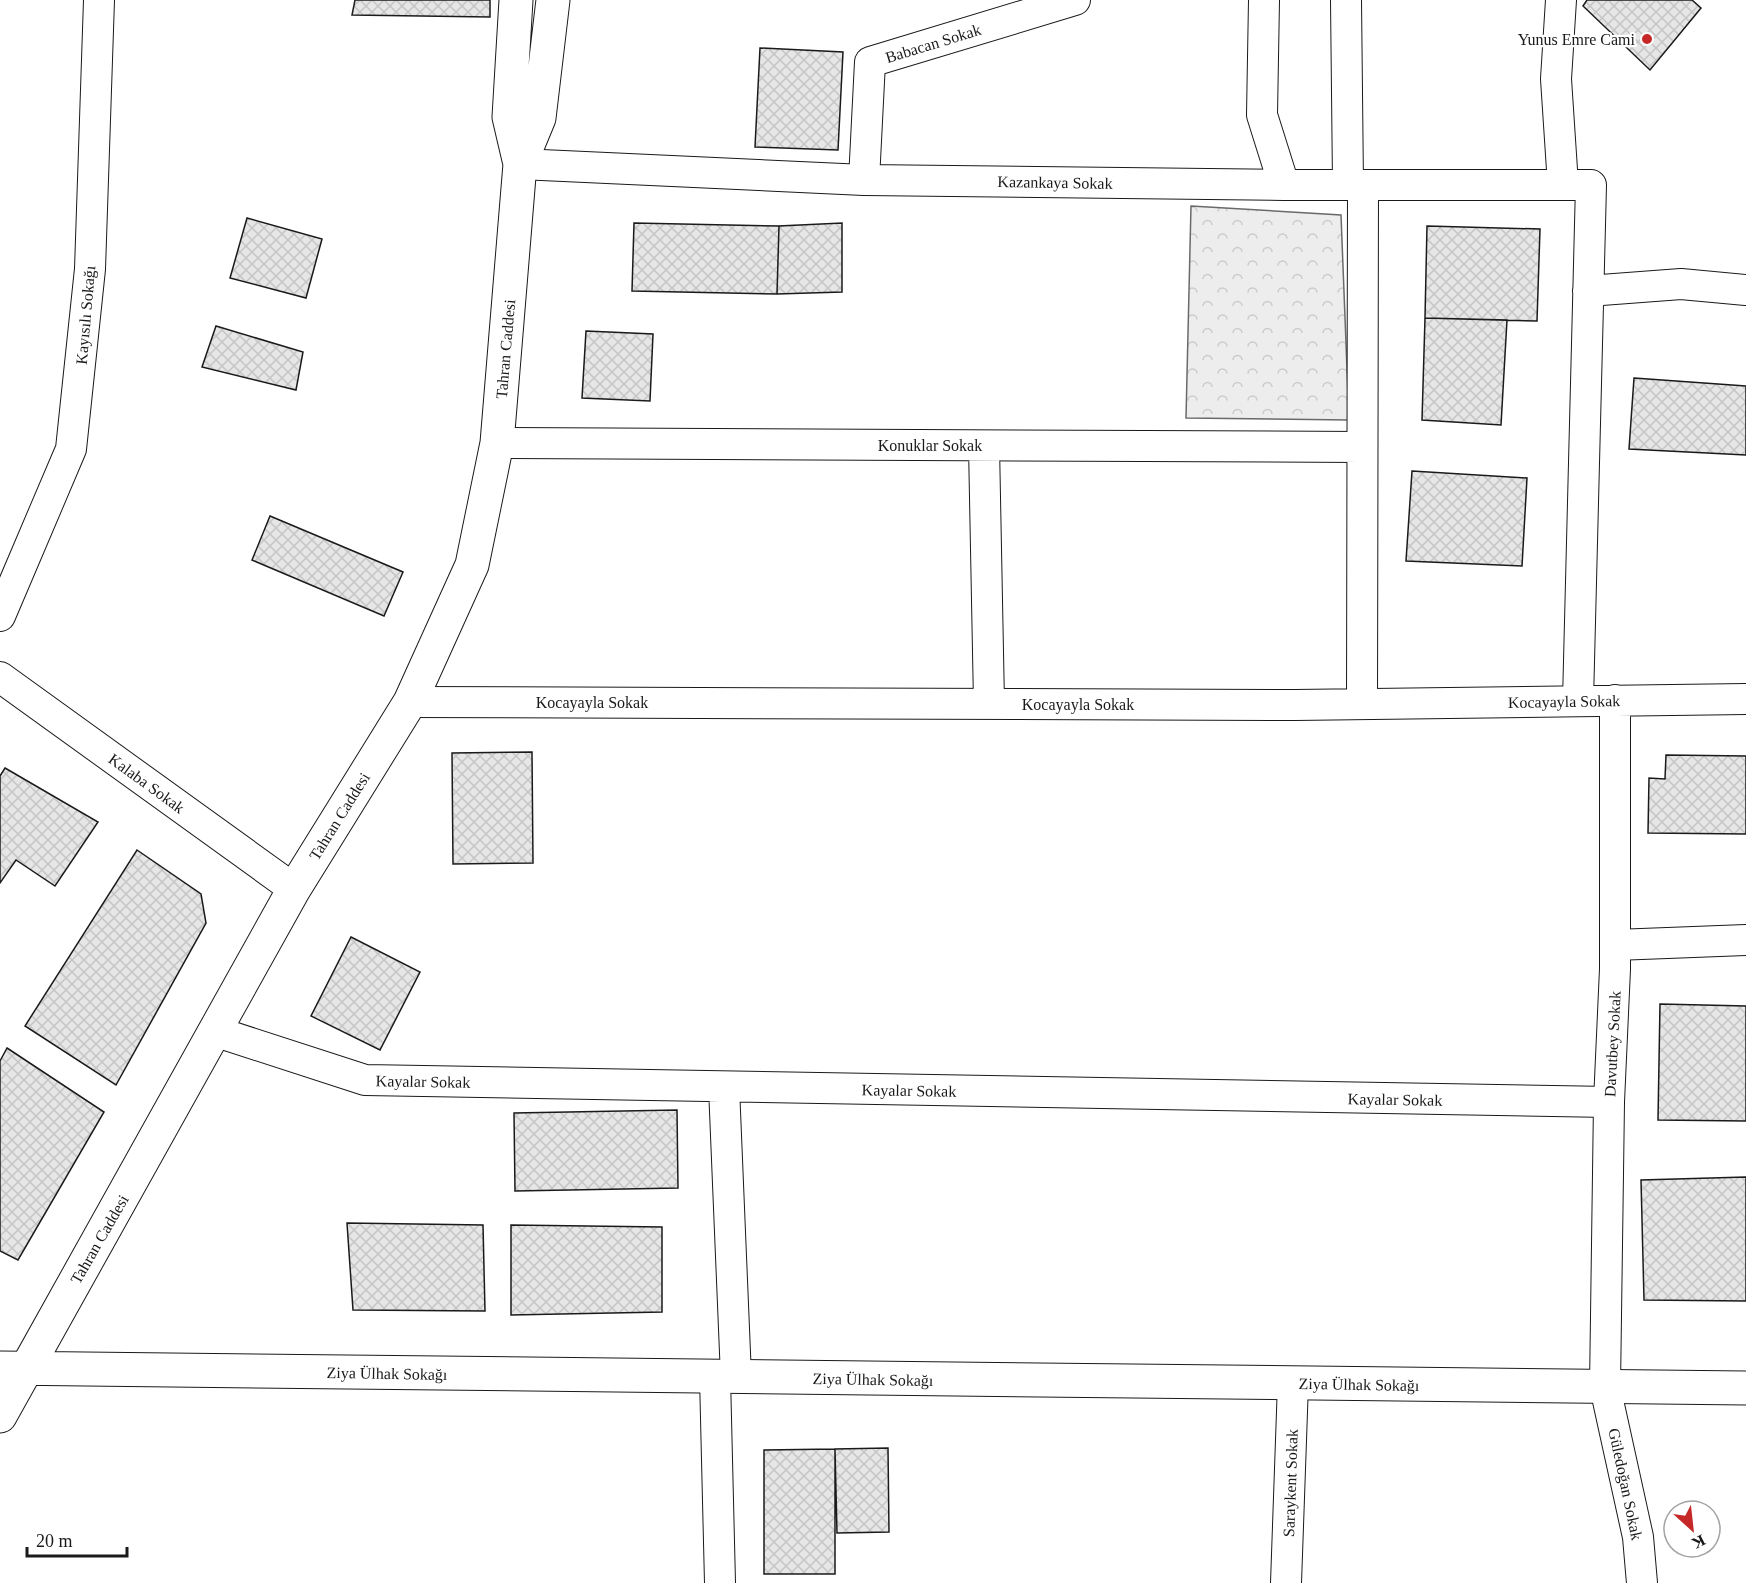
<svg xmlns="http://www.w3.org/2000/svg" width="1746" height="1583" font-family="'Times New Roman',serif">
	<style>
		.park { fill: url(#park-crowns); stroke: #6a6a6a; stroke-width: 1.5 }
		.building { fill: url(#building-cross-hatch); stroke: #1a1a1a; stroke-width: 1.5 }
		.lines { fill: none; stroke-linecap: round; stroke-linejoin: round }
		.street-casing { stroke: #1a1a1a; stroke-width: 32 }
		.secondary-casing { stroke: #1a1a1a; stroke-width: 35 }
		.street { stroke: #fff; stroke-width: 30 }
		.secondary { stroke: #fff; stroke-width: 33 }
		.poi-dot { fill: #c62828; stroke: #fff; stroke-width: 2 }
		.labels { text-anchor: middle; stroke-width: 4.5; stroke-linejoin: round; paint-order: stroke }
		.poi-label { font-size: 16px; fill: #1a1a1a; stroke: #fff; text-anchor: end }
		.street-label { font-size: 16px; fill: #1a1a1a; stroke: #fff }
	</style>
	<defs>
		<pattern id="park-crowns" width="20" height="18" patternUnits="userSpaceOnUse" patternTransform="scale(1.5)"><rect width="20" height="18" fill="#ededed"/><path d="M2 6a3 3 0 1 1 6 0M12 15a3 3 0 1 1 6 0" fill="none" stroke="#cbcbcb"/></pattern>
		<pattern id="building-cross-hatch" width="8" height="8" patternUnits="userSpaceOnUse" patternTransform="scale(1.5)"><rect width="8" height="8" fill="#e6e6e6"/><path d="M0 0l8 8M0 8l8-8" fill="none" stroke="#c5c5c5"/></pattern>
	</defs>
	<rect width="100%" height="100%" fill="#fff"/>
	<path class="park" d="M 1191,206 L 1341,215 L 1349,420 L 1186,418 Z"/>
	<path class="building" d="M 355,0 L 490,0 L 490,17 L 352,15 Z
		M 1587,0 L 1692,0 L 1701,8 L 1650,70 L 1583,6 Z
		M 760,48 L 843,52 L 838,150 L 755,147 Z
		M 247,218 L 322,239 L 306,298 L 230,278 Z
		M 634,223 L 779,226 L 777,294 L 632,291 Z
		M 842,223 L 842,292 L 777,294 L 779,226 Z
		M 1427,226 L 1540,229 L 1537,321 L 1425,318 Z
		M 1425,318 L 1507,320 L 1501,425 L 1422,420 Z
		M 216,326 L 303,352 L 296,390 L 202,367 Z
		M 586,331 L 653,334 L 650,401 L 582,398 Z
		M 1634,378 L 1746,386 L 1746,455 L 1629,449 Z
		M 1412,471 L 1527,478 L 1522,566 L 1406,561 Z
		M 270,516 L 403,572 L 384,616 L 252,560 Z
		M 532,752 L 533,863 L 453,864 L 452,753 Z
		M 1666,755 L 1746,756 L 1746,834 L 1648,833 L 1649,778 L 1665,779 Z
		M 5,768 L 98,822 L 55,886 L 16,860 L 0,883 L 0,776 Z
		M 137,850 L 201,894 L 206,923 L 116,1085 L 25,1026 Z
		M 351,937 L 420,972 L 380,1050 L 311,1016 Z
		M 1660,1004 L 1746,1006 L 1746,1121 L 1658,1120 Z
		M 7,1048 L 104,1112 L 18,1260 L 0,1251 L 0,1061 Z
		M 677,1110 L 678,1188 L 515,1191 L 514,1113 Z
		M 1746,1177 L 1746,1301 L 1644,1300 L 1641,1180 Z
		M 347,1223 L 483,1225 L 485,1311 L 353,1310 Z
		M 511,1225 L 662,1227 L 662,1312 L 511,1315 Z
		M 888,1448 L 889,1532 L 837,1533 L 835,1449 Z
		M 835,1449 L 835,1574 L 764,1574 L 764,1450 Z"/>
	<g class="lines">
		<g class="street-casing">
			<path id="street" d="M 1264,0 L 1262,115 L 1284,185
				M 1346,0 L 1348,184
				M 1561,0 L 1556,79 L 1563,185
				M 520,164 L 864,180 L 1284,185 L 1591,185 L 1578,701
				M 864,180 L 870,62 L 1075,0
				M 1588,291 L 1681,284 L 1746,290
				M 497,443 L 1362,447
				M 984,446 L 989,703
				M 0,616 L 71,449 L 90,269 L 99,0
				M 0,677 L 294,889
				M 1615,700 L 1615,969 L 1609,1102 L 1605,1387 L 1638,1537 L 1642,1583
				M 410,702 L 1295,705 L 1746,699
				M 1362,704 L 1363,185
				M 1615,945 L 1746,940
				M 217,1032 L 365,1080 L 1609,1102
				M 724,1087 L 736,1377
				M 715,1377 L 720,1583
				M 1286,1583 L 1293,1383"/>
		</g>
		<g class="secondary-casing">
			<path id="secondary" d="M 520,164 L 539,118 L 553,0
				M 0,1368 L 1746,1388
				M 0,1416 L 294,889 L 410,702 L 472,565 L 497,443 L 520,164 L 509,117 L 516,0"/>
		</g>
		<use href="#street" class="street"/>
		<use href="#secondary" class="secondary"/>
	</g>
	<circle class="poi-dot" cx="1647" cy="39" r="6"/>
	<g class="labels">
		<g class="poi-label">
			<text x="1635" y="45">Yunus Emre Cami</text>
		</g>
		<g class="street-label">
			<text transform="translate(933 43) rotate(-17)" y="6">Babacan Sokak</text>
			<text transform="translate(1055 182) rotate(1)" y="6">Kazankaya Sokak</text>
			<text transform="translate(85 315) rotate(-85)" y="6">Kayısılı Sokağı</text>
			<text transform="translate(505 349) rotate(-85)" y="6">Tahran Caddesi</text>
			<text x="930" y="451">Konuklar Sokak</text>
			<text transform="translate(1564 701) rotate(-1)" y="6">Kocayayla Sokak</text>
			<text x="592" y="708">Kocayayla Sokak</text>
			<text x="1078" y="710">Kocayayla Sokak</text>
			<text transform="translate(147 783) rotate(36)" y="6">Kalaba Sokak</text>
			<text transform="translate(339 816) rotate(-58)" y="6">Tahran Caddesi</text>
			<text transform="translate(1612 1044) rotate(-87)" y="6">Davutbey Sokak</text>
			<text transform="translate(423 1081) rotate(1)" y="6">Kayalar Sokak</text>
			<text transform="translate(909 1090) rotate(1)" y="6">Kayalar Sokak</text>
			<text transform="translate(1395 1099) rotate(1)" y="6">Kayalar Sokak</text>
			<text transform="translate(99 1239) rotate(-60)" y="6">Tahran Caddesi</text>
			<text transform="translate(387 1373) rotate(1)" y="6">Ziya Ülhak Sokağı</text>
			<text transform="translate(873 1379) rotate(1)" y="6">Ziya Ülhak Sokağı</text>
			<text transform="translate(1359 1384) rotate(1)" y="6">Ziya Ülhak Sokağı</text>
			<text transform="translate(1290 1483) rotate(-88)" y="6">Saraykent Sokak</text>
			<text transform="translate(1626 1484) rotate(78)" y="6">Güledoğan Sokak</text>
		</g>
	</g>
	<g transform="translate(1692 1529) rotate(153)"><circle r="28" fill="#ffffff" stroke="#a3a3a3" stroke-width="1.5"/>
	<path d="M0-4.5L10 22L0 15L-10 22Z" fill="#c62828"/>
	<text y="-9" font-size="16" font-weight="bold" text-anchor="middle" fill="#1a1a1a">K</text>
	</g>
	<path d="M27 1547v9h100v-9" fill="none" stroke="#1a1a1a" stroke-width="3"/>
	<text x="36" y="1547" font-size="18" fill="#1a1a1a" stroke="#ffffff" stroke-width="4.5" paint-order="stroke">20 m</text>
</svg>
